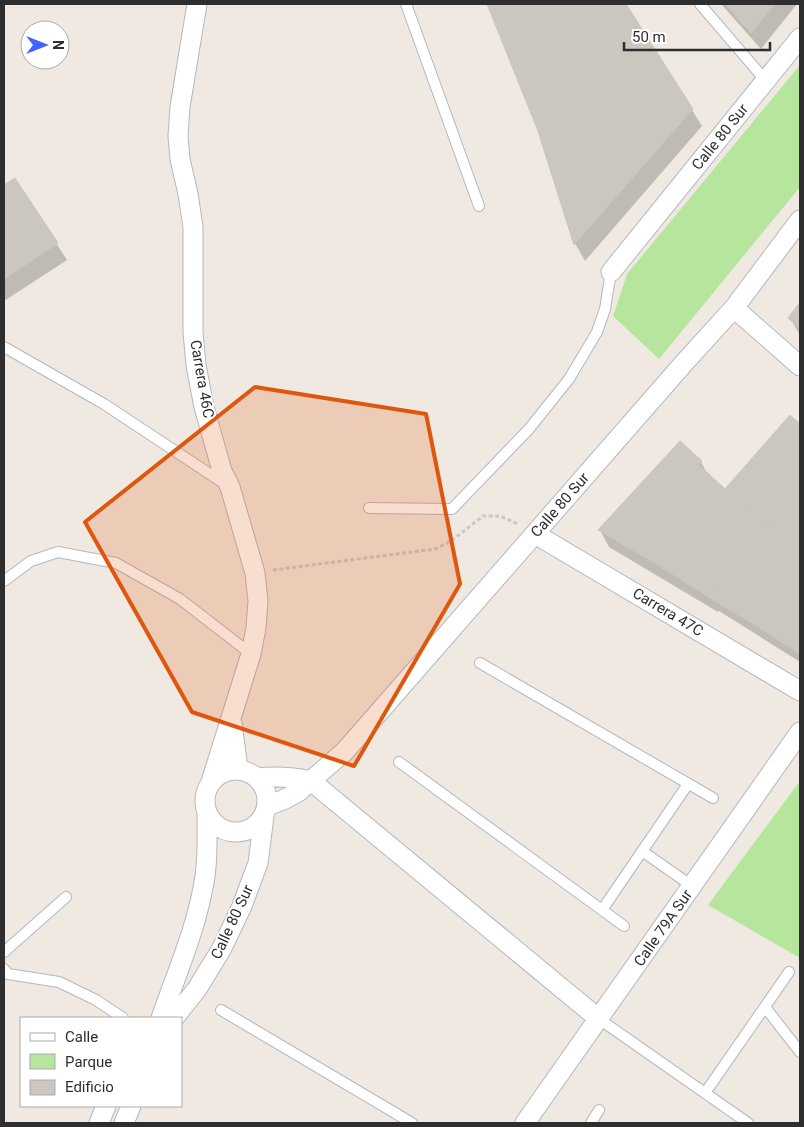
<svg xmlns="http://www.w3.org/2000/svg" width="804" height="1127" font-family="Roboto,sans-serif">
	<style>
		.green { fill: #b6e59e }
		.shadow { fill: #0003 }
		.building { fill: #cbc7bf; stroke: #cbc5ba }
		.lines { fill: none; stroke-linecap: round; stroke-linejoin: round }
		.lane-casing { stroke: #b4b7c1; stroke-width: 12 }
		.street-casing { stroke: #b4b7c1; stroke-width: 21 }
		.path { stroke: #c9c9c9; stroke-width: 3; stroke-dasharray: 4 2.5; stroke-linecap: butt }
		.lane { stroke: #fff; stroke-width: 10 }
		.street { stroke: #fff; stroke-width: 19 }
		.marked { fill: #df570e; fill-opacity: 0.2; stroke: #df570e; stroke-width: 4; stroke-linejoin: round }
		.labels { text-anchor: middle; stroke-width: 4; stroke-linejoin: round; paint-order: stroke }
		.street-label { font-size: 15px; fill: #2e2e2e; stroke: #fff }
	</style>
	<rect width="100%" height="100%" fill="#efe9e1"/>
	<path class="green" d="M 800,65 L 800,187 L 659,359 L 613,316 L 627,274 Z
		M 800,781 L 800,958 L 708,905 Z"/>
	<path class="shadow" d="M 488,4 L 625,4 L 702,126 L 585,261 L 576,245 L 540,131 Z
		M 721,4 L 797,4 L 761,49 Z
		M 15,179 L 67,260 L 4,301 L 4,187 Z
		M 800,304 L 800,335 L 790,318 Z
		M 790,416 L 800,426 L 800,662 L 719,611 L 718,612 L 609,547 L 600,530 L 701,462 L 709,477 L 725,490 Z"/>
	<path class="building" d="M 487,4 L 626,4 L 693,109 L 574,245 L 538,131 Z
		M 725,4 L 775,4 L 751,33 Z
		M 15,178 L 58,243 L 4,279 L 4,185 Z
		M 800,302 L 800,329 L 788,318 Z
		M 790,415 L 800,424 L 800,492 L 769,526 L 725,489 Z
		M 680,441 L 702,461 L 698,464 L 725,489 L 658,565 L 598,530 Z
		M 725,489 L 769,526 L 708,597 L 658,565 Z
		M 800,492 L 800,555 L 769,526 Z
		M 769,526 L 800,555 L 800,581 L 758,627 L 708,597 Z
		M 800,581 L 800,654 L 758,627 Z"/>
	<g class="lines">
		<g class="lane-casing">
			<path id="lane" d="M 406,4 L 479,206
				M 700,4 L 766,81
				M 4,347 L 104,404 L 225,484
				M 369,508 L 452,509 L 529,429 L 569,379 L 597,332 L 605,309 L 611,272
				M 4,581 L 31,561 L 58,552 L 116,563 L 180,599 L 251,654
				M 480,663 L 713,798
				M 399,762 L 624,926
				M 642,851 L 692,886
				M 602,910 L 688,784
				M 4,952 L 66,897
				M 4,969 L 8,974 L 59,982 L 96,1000 L 123,1018
				M 765,1007 L 800,1052
				M 221,1010 L 412,1123
				M 599,1019 L 748,1123
				M 705,1093 L 789,972
				M 591,1123 L 599,1110"/>
		</g>
		<g class="street-casing">
			<path id="street" d="M 197,4 L 180,107 L 178,136 L 180,159 L 188,194 L 193,227 L 193,332 L 196,365 L 204,407 L 222,471 L 230,487 L 255,573 L 258,601 L 256,628 L 251,654 L 211,782
				M 611,272 L 800,38
				M 734,308 L 800,366
				M 535,534 L 800,691
				M 232,723 L 238,769
				M205 801a31 31 0 1 1 62 0a31 31 0 1 1-62 0Z
				M 257,778 C 276,776 293,777 311,781 L 599,1019
				M 267,806 L 283,800 L 298,792 L 345,751 L 684,363 L 734,308 L 800,220
				M 161,1018 C 177,972 198,925 205,876 C 208,856 207,834 207,814
				M 174,1018 L 197,989 L 222,948 L 242,906 L 258,863 L 264,816
				M 99,1123 L 106,1106
				M 124,1123 L 131,1106
				M 525,1123 L 800,732"/>
		</g>
		<path class="path" d="M 273,570 L 435,549 L 451,541 L 483,516 L 500,516 L 518,524"/>
		<use href="#lane" class="lane"/>
		<use href="#street" class="street"/>
	</g>
	<path class="marked" d="M 255,387 L 426,414 L 460,584 L 354,766 L 192,712 L 85,522 Z"/>
	<g class="labels">
		<g class="street-label">
			<text transform="translate(720 137) rotate(-51)" y="5">Calle 80 Sur</text>
			<text transform="translate(202 379) rotate(80)" y="5">Carrera 46C</text>
			<text transform="translate(560 505) rotate(-49)" y="5">Calle 80 Sur</text>
			<text transform="translate(668 612) rotate(31)" y="5">Carrera 47C</text>
			<text transform="translate(232 922) rotate(-65)" y="5">Calle 80 Sur</text>
			<text transform="translate(663 928) rotate(-55)" y="5">Calle 79A Sur</text>
		</g>
	</g>
	<rect width="804" height="1127" fill="none" stroke="#2e2e2e" stroke-width="10"/>
	<rect x="20" y="1017" width="162" height="90" fill="#ffffff" stroke="#ababab"/>
	<rect x="30" y="1033" width="25" height="8" fill="#ffffff" stroke="#ababab"/>
	<text x="65" y="1042" font-size="15" fill="#2e2e2e">Calle</text>
	<rect x="30" y="1054" width="25" height="15" fill="#b6e59e" stroke="#ababab"/>
	<text x="65" y="1067" font-size="15" fill="#2e2e2e">Parque</text>
	<rect x="30" y="1080" width="25" height="15" fill="#cbc7bf" stroke="#ababab"/>
	<text x="65" y="1092" font-size="15" fill="#2e2e2e">Edificio</text>
	<g transform="translate(45 45) rotate(90)"><circle r="24" fill="#ffffff" stroke="#ababab"/>
	<path d="M0-4L9 19L0 12L-9 19Z" fill="#4264fb"/>
	<text y="-8" font-size="14" font-weight="bold" text-anchor="middle" fill="#2e2e2e">N</text>
	</g>
	<path d="M624 42v8h146v-8" fill="none" stroke="#2e2e2e" stroke-width="2.5"/>
	<text x="632" y="42" font-size="15" fill="#2e2e2e" stroke="#ffffff" stroke-width="4" paint-order="stroke">50 m</text>
</svg>
